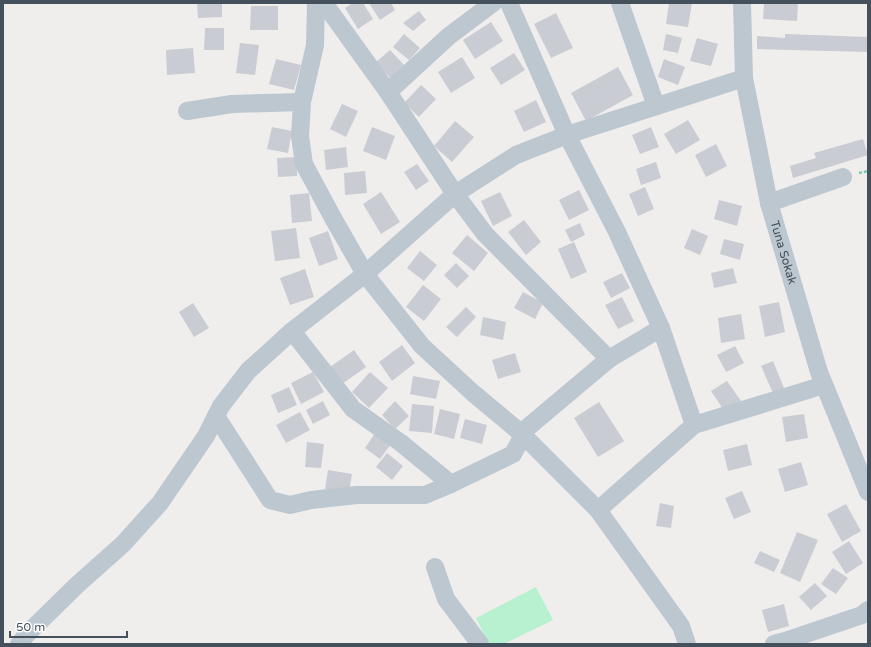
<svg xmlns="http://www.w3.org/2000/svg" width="871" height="647" font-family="'Varela Round',sans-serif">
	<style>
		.green { fill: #b8f1d0 }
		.building { fill: #c9ccd2 }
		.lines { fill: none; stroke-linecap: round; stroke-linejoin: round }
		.path { stroke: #6fd0a3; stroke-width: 2.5; stroke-dasharray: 3 2; stroke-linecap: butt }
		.minor { stroke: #bcc7d0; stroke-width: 18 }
		.labels { text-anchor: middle; stroke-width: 3; stroke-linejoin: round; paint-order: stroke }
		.street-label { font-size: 12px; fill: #44505b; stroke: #fff }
	</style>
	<rect width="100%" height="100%" fill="#f0eded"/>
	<path class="green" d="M 536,587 L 553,620 L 504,644 L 489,644 L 476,618 Z"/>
	<path class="building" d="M 197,3 L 222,3 L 222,17 L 198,18 Z
		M 353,3 L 363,3 L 373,19 L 358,29 L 345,8 Z
		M 369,3 L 391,3 L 395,10 L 380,20 Z
		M 669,3 L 692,3 L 688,27 L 666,24 Z
		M 764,3 L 798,3 L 797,21 L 763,19 Z
		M 251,6 L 278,6 L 278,30 L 250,30 Z
		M 419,11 L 426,20 L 413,31 L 403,23 Z
		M 556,13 L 573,48 L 551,58 L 534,24 Z
		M 491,22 L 503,41 L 475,59 L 463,40 Z
		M 205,28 L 224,28 L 224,50 L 204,50 Z
		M 404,34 L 420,48 L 409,60 L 393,47 Z
		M 666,34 L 682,38 L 678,53 L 663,50 Z
		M 785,34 L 868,37 L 868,52 L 757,49 L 757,36 L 785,38 Z
		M 697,38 L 718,44 L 711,66 L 690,61 Z
		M 240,43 L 259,45 L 255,75 L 236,73 Z
		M 193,48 L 195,73 L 167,75 L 166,50 Z
		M 390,50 L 405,66 L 391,79 L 376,62 Z
		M 514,53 L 525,70 L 501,85 L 490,68 Z
		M 462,57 L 475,78 L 451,93 L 438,72 Z
		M 276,59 L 301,65 L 294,90 L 269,84 Z
		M 664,59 L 685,67 L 678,85 L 658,77 Z
		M 618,67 L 633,95 L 586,121 L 571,93 Z
		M 421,85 L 436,99 L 419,117 L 404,103 Z
		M 536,100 L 546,122 L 524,132 L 514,111 Z
		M 342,104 L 358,111 L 346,137 L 330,129 Z
		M 688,120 L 700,140 L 676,154 L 664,134 Z
		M 455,121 L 474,137 L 452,162 L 434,146 Z
		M 272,127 L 292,131 L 288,153 L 267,149 Z
		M 372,127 L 395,136 L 386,160 L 363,151 Z
		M 651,127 L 659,147 L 640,154 L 632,135 Z
		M 863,139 L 868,155 L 793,178 L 790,166 L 816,158 L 814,153 Z
		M 716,144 L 727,166 L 706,177 L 695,155 Z
		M 346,147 L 348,167 L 326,170 L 324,150 Z
		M 297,157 L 297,176 L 278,177 L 277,158 Z
		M 656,162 L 661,178 L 641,185 L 636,169 Z
		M 417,164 L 429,181 L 416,190 L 404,172 Z
		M 365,171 L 367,193 L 345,195 L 344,173 Z
		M 645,187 L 654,209 L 638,216 L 629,194 Z
		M 579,190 L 589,210 L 569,220 L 559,200 Z
		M 381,192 L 400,222 L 381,234 L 363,204 Z
		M 500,192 L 512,216 L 493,226 L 481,201 Z
		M 309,193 L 312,221 L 292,223 L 290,195 Z
		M 719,200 L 742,206 L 737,226 L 714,219 Z
		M 524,220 L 541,242 L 526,255 L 508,232 Z
		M 580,223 L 585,235 L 571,242 L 565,230 Z
		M 296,228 L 300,258 L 275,261 L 271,231 Z
		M 692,229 L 708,236 L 700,255 L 684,248 Z
		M 328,231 L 338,259 L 319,266 L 309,238 Z
		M 467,235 L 488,253 L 474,271 L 452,253 Z
		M 724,239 L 744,244 L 740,260 L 720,254 Z
		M 574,242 L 587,272 L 571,279 L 558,249 Z
		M 420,251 L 437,265 L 424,281 L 407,268 Z
		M 456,263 L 469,276 L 457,288 L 444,275 Z
		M 733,268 L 737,283 L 714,288 L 711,273 Z
		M 305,269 L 314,297 L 290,305 L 280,278 Z
		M 622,273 L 630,288 L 611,298 L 603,282 Z
		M 423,285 L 441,299 L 424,321 L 406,307 Z
		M 523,292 L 543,303 L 535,319 L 514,308 Z
		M 622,297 L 634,321 L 618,329 L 605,305 Z
		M 779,302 L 785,332 L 765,337 L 759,306 Z
		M 193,303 L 209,328 L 194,337 L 179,312 Z
		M 466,307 L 476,317 L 457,337 L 446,327 Z
		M 741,314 L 745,339 L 721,343 L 718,318 Z
		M 483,317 L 506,322 L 503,340 L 480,335 Z
		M 402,345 L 415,363 L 392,381 L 379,362 Z
		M 735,346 L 744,363 L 726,372 L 717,355 Z
		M 354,350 L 366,367 L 342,384 L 330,367 Z
		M 515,353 L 521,372 L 498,379 L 492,360 Z
		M 773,361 L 784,388 L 773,393 L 761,366 Z
		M 313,372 L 324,392 L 301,404 L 291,383 Z
		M 370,372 L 388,388 L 369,408 L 352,392 Z
		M 413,376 L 440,381 L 436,399 L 410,394 Z
		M 727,381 L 741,401 L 725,412 L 711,391 Z
		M 289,387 L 297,405 L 278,413 L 271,395 Z
		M 323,401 L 330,415 L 313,424 L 306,410 Z
		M 395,401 L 409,416 L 395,429 L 382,415 Z
		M 599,402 L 624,441 L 598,457 L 574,418 Z
		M 412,404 L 434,406 L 432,433 L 409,431 Z
		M 440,409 L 460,414 L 454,439 L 434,434 Z
		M 300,412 L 310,430 L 286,443 L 276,425 Z
		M 804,414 L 808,438 L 786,442 L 782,417 Z
		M 465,419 L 487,425 L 482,444 L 460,438 Z
		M 375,433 L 391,444 L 380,459 L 365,448 Z
		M 307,442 L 324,444 L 321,468 L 305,467 Z
		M 747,444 L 752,465 L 728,471 L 723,450 Z
		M 387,453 L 403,466 L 392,480 L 376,467 Z
		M 801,462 L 808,485 L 785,492 L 778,469 Z
		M 328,470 L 352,474 L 349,492 L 325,489 Z
		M 742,491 L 751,512 L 734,519 L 725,498 Z
		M 660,503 L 674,506 L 671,528 L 656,526 Z
		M 846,504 L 861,531 L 842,542 L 827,514 Z
		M 797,532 L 818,540 L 800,582 L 780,573 Z
		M 849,541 L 863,563 L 846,574 L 832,552 Z
		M 760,551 L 780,560 L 774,572 L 754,563 Z
		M 833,568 L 848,578 L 836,594 L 821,584 Z
		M 815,583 L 827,596 L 811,610 L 799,597 Z
		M 784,604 L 789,626 L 768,632 L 762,610 Z"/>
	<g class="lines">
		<path class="path" d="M 859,173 L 868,171"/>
		<g class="minor">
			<path d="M 316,3 L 315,45 L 302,102 L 300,136 L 304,164 L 333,218 L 365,274 L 422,346 L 473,393 L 521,433 L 598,510 L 681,626 L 687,644"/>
			<path d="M 324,3 L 388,92 L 455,194 L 485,234 L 609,359"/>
			<path d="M 509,3 L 567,135 L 617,232 L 661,328 L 694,425"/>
			<path d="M 620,3 L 656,106"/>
			<path id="s1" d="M 742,3 L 744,78 L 769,203 L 819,372 L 868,492"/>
			<path d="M 388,92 L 449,36 L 493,3"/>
			<path d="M 187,111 L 232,104 L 302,102"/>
			<path d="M 769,203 L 843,177"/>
			<path d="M 292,331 L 353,409 L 401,443 L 451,484"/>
			<path d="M 216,416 L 270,500 L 290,505 L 311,500 L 357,495 L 425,495 L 451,484 L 513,454 L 523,435"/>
			<path d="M 521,433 L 609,359 L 661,328"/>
			<path d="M 598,510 L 694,425 L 824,385"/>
			<path d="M 435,567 L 446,599 L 480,644"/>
			<path d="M 19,644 L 27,634 L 77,585 L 123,544 L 160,503 L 206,436 L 221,406 L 248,371 L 292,331 L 365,274 L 455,194 L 516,155 L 567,135 L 744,78"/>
			<path d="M 774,644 L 785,641 L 862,615 L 868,610"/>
		</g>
	</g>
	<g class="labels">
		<g class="street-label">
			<text dy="4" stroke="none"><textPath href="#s1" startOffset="254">Tuna Sokak</textPath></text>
		</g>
	</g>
	<rect width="871" height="647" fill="none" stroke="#44505b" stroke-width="8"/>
	<path d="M10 631v6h117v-6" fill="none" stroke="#44505b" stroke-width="2"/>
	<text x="16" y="631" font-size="12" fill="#44505b" stroke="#ffffff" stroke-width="3" paint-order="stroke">50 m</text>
</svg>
